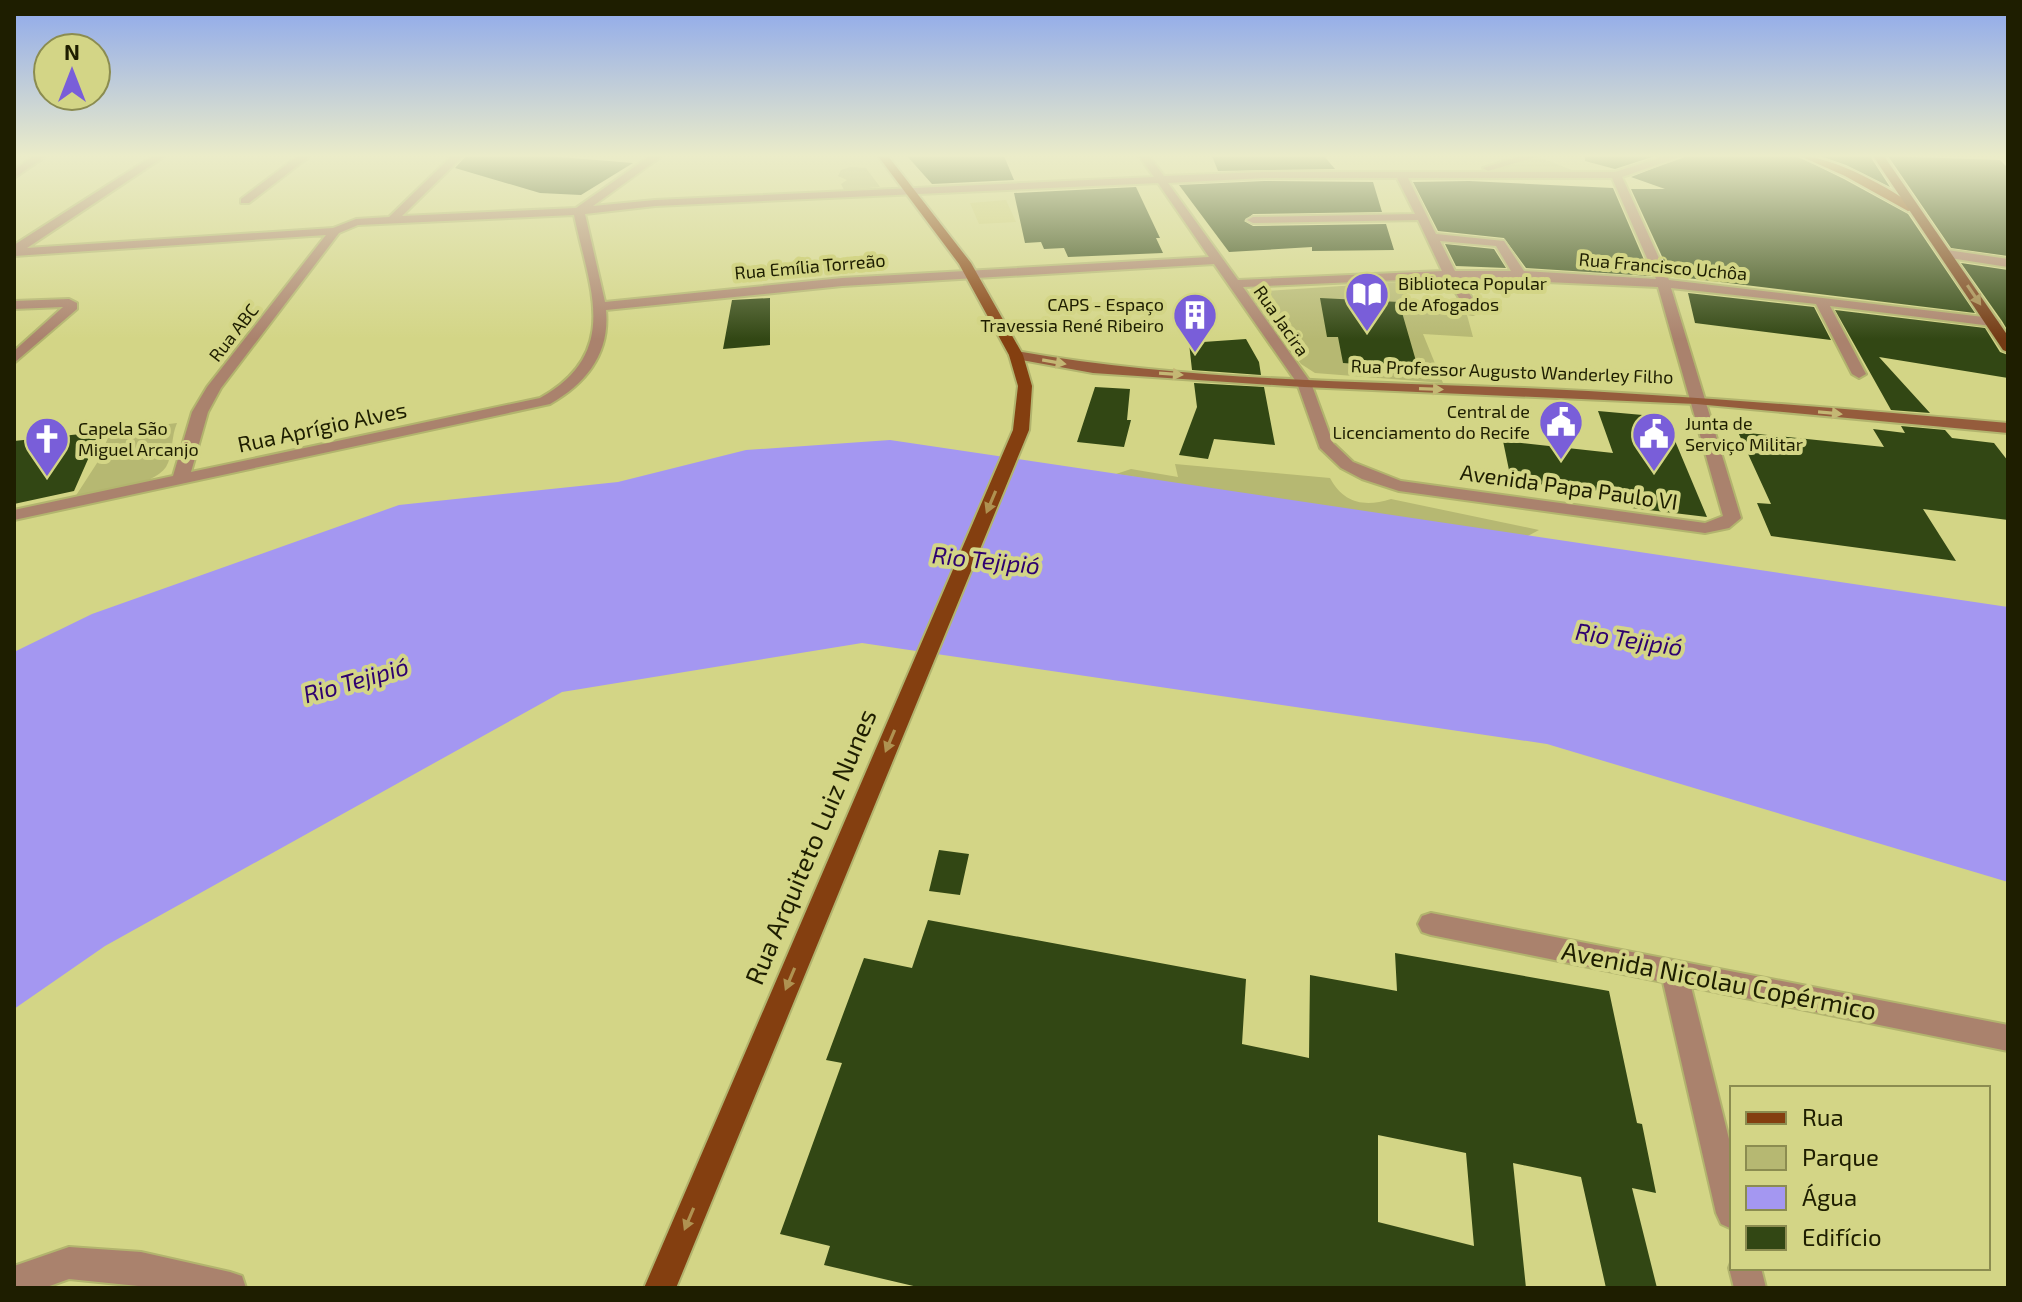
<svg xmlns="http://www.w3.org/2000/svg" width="2022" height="1302" font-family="'Exo 2',sans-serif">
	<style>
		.built { fill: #cccd75 }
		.green { fill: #b6b872 }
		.water { fill: #a497f1 }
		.building { fill: #324714; fill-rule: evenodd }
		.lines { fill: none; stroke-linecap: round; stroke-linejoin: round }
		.minor-casing { stroke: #b2b46e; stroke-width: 4 }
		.secondary-casing { stroke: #b2b46e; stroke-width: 4 }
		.primary-casing { stroke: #b2b46e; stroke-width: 4 }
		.trunk-casing { stroke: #b2b46e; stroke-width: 4 }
		.minor { fill: #aa826d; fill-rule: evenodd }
		.secondary { fill: #955c3c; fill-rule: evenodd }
		.primary { fill: #843f10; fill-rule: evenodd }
		.trunk { fill: #733a14; fill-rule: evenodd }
		.oneway { fill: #a3884d }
		.oneway2 { fill: #c4b774 }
		.oneway3 { fill: #af9251 }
		.labels { text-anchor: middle; stroke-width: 8; stroke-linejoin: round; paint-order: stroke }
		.far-street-label { font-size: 18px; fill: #1e1e00; stroke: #d3d586 }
		.far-poi-label { font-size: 18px; fill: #1e1e00; stroke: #d3d586; text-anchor: start }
		.street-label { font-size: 22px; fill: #1e1e00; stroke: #d3d586 }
		.water-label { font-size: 24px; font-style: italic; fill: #2e0170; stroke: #d3d586 }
		.near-street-label { font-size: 26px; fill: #1e1e00; stroke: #d3d586 }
	</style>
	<rect width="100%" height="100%" fill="#d3d586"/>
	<path class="built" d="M 1006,200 L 1016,222 L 979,224 L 970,203 Z"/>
	<path class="green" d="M 1541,158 L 1582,174 L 1484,172 L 1491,170 Z
		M 851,167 L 866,168 L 880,187 L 844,190 L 841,184 L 847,180 L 838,176 L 841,170 Z
		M 1402,282 L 1412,307 L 1467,315 L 1473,337 L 1423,334 L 1443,383 L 1315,373 L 1301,364 L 1253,298 L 1255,294 L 1265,291 Z
		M 177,423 C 171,436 173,456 166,467 C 153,487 97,492 75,497 L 97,463 L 111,431 Z
		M 1175,464 L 1330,478 C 1344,504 1365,507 1391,499 L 1539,530 L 1522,539 L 1116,474 L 1131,469 L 1178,477 Z"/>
	<path class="water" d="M 890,440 L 2008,607 L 2008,882 L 1547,744 L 862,643 L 562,692 L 105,946 L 14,1009 L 14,652 L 92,614 L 399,505 L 618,482 L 746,450 Z"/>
	<path class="building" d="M 466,156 L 548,156 L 633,163 L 581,195 L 540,193 L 455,168 Z
		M 907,156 L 1004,156 L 1014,180 L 932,184 Z
		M 1212,156 L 1324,156 L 1335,169 L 1218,171 Z
		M 1585,156 L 1655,156 L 1615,169 L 1585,161 Z
		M 1685,156 L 1797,156 L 1844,179 L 1908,214 L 1975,313 L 1671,276 L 1631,189 L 1665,189 L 1631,177 Z
		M 1820,156 L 1870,156 L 1890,187 L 1846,165 Z
		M 1888,156 L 2000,160 L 2008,168 L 2008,256 L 1951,248 Z
		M 1264,181 L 1373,182 L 1382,212 L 1253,214 L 1244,221 L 1253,226 L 1386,224 L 1394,250 L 1312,251 L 1312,247 L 1229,252 L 1179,185 Z
		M 1469,181 L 1613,188 L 1651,276 L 1526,268 L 1504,238 L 1438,231 L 1413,182 Z
		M 1136,187 L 1160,238 L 1156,238 L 1163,253 L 1068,257 L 1064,248 L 1044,249 L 1041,242 L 1025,243 L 1014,193 Z
		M 1445,244 L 1494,249 L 1506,268 L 1456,266 Z
		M 1961,263 L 2008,270 L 2008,331 L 2002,321 Z
		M 1688,293 L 1814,307 L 1831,340 L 1695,323 Z
		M 770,298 L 770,345 L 723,349 L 732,300 Z
		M 1320,298 L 1399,302 L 1418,368 L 1343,363 L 1338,337 L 1327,337 Z
		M 1835,310 L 1985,328 L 2000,352 L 2008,355 L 2008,378 L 1879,357 L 1930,413 L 1891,410 Z
		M 1246,339 L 1259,362 L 1261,375 L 1192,370 L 1189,343 Z
		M 1194,383 L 1264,387 L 1275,445 L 1214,439 L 1208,459 L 1179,455 L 1197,407 Z
		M 1095,387 L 1130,389 L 1127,420 L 1131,420 L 1124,447 L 1077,442 Z
		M 1598,411 L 1665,417 L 1707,517 L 1632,508 L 1627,494 L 1529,483 L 1527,472 L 1509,470 L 1503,441 L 1613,453 Z
		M 1901,426 L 1945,430 L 1952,438 L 1994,443 L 2008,461 L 2008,520 L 1923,509 L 1956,561 L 1771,536 L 1757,503 L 1771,504 L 1738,432 L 1884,447 L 1873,429 L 1905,433 Z
		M 100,432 L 74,491 L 14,504 L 14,441 Z
		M 939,850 L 969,854 L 960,895 L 929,891 Z
		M 928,920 L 1246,979 L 1242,1044 L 1309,1058 L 1310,975 L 1397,991 L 1395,953 L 1609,991 L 1637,1123 L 1642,1124 L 1656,1193 L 1632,1188 L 1657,1288 L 1606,1288 L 1581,1177 L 1513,1163 L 1526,1288 L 922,1288 L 824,1265 L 830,1246 L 780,1234 L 842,1063 L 826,1060 L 864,958 L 912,968 ZM 1378,1135 L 1466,1153 L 1474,1246 L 1378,1222 Z"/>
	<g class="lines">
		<g class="minor-casing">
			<path id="minor" d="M 34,156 L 46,156 L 14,178 L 14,170 Z
				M 153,156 L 165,156 L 27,248 L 333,228 L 356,219 L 389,217 L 452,156 L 463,156 L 402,216 L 576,208 L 650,156 L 662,156 L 593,206 L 655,200 L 1154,177 L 1139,156 L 1149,156 L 1164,176 L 1264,172 L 1615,172 L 1666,156 L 1682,156 L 1622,177 L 1669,280 L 1992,318 L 1999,322 L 1992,326 L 1830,306 L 1866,374 L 1859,378 L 1852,374 L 1816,304 L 1671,288 L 1741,518 L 1729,528 L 1705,533 L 1399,491 L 1362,479 L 1341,468 L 1320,448 L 1297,383 L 1214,264 L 842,286 L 606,310 C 610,353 587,383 550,404 L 14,520 L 14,510 L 173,476 L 192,412 L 207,387 L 326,235 L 14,256 L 14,245 ZM 1264,178 L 1397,178 L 1415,214 L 1253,217 L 1247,220 L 1253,223 L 1418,220 L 1442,271 L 1238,280 L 1168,183 ZM 1408,178 L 1612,178 L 1656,279 L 1524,271 L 1504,241 L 1436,234 ZM 1158,183 L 1209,257 L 842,278 L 605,302 L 585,214 L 655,206 ZM 574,215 C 589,288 622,352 540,398 L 191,472 L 208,412 L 221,388 L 339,233 L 358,225 ZM 1440,241 L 1496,246 L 1511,271 L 1455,271 ZM 1447,278 L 1468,313 L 1473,314 L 1480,310 L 1459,278 L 1658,287 L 1723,516 L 1705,523 L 1401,481 L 1353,462 L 1333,443 L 1311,383 L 1243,287 Z
				M 298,156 L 310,156 L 249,203 L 241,203 L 241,199 Z
				M 1521,156 L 1539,156 L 1488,171 L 1483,168 Z
				M 1947,250 L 2008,259 L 2008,267 L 1943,257 L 1943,251 Z
				M 69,299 L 77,303 L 77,309 L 14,363 L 14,351 L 63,307 L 14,309 L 14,301 Z
				M 1431,913 L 2008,1025 L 2008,1051 L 1691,987 L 1732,1151 L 1732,1229 L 1721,1224 L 1716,1213 L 1663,982 L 1431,935 L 1422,932 L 1418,924 L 1422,916 Z
				M 69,1247 L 141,1252 L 230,1272 L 242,1276 L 246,1288 L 158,1288 L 69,1279 L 44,1288 L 14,1288 L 14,1266 Z
				M 1732,1260 L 1732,1268 L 1761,1268 L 1766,1288 L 1734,1288 L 1729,1268 Z"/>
		</g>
		<g class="secondary-casing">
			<path id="secondary" d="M 1016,351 C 1183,381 1355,381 1524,388 C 1686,395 1847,409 2008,423 L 2008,433 L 1696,404 L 1304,387 L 1093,373 L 1011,358 L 1009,355 Z"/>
		</g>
		<g class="primary-casing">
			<path id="primary" d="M 878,156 L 888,156 L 971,263 L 1023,355 L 1032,386 L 1029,430 L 676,1288 L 644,1288 L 1013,430 L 1018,386 L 1009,355 L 959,264 Z
				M 1800,156 C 1832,156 1893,189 1918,209 L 1908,211 L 1845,176 Z"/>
		</g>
		<g class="trunk-casing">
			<path id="trunk" d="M 1873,156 L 1884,156 L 2008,336 L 2008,352 L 2003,350 Z"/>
		</g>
		<use href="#minor" class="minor"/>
		<use href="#secondary" class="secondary"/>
		<use href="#primary" class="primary"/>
		<use href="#trunk" class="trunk"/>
	</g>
	<defs><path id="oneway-solid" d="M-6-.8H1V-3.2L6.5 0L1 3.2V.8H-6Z" transform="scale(2)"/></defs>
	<use class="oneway" href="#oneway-solid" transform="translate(1974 295) rotate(56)"/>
	<g class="oneway2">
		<use href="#oneway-solid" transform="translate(1054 362) rotate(10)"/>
		<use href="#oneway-solid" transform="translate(1171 374) rotate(4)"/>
		<use href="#oneway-solid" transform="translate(1431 389) rotate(2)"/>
		<use href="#oneway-solid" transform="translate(1830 413) rotate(5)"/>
	</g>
	<g class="oneway3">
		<use href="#oneway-solid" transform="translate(991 502) rotate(113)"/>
		<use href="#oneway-solid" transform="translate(890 741) rotate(113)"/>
		<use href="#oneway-solid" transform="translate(790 979) rotate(113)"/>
		<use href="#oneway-solid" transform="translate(689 1219) rotate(113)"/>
	</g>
	<linearGradient id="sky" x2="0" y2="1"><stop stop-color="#8da8ec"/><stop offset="0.46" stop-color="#ebecc9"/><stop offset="1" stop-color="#ebecc9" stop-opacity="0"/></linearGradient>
	<rect width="2022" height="339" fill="url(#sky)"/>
	<defs>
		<g id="library-pin" transform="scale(2.3)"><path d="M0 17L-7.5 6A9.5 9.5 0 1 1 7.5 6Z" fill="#795ed9" stroke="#d3d586"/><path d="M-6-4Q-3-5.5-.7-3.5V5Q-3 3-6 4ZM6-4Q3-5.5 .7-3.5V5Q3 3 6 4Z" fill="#fff"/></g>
		<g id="building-pin" transform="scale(2.3)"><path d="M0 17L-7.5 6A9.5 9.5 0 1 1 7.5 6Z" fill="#795ed9" stroke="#d3d586"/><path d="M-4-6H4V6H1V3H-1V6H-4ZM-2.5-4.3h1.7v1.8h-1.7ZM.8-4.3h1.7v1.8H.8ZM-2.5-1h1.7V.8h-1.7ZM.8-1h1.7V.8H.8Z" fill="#fff"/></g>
		<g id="civic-pin" transform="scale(2.3)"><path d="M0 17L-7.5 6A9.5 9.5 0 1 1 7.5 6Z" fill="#795ed9" stroke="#d3d586"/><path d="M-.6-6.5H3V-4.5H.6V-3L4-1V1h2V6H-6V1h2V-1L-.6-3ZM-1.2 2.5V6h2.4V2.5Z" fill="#fff"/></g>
		<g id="church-pin" transform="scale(2.3)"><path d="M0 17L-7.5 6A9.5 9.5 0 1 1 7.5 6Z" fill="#795ed9" stroke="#d3d586"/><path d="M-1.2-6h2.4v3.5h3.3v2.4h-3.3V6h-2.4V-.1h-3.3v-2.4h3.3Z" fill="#fff"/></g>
	</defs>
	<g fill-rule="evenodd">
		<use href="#library-pin" x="1367" y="294"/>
		<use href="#building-pin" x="1195" y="315"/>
		<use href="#civic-pin" x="1561" y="422"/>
		<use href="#civic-pin" x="1654" y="434"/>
		<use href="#church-pin" x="47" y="439"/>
	</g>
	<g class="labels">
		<g class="far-street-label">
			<text transform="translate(810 267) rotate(-5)" y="6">Rua Emília Torreão</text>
			<text transform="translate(1663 267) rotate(5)" y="6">Rua Francisco Uchôa</text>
			<text transform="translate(1281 321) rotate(55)" y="6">Rua Jacira</text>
			<text transform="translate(234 333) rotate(-52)" y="6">Rua ABC</text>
			<text transform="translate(1512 372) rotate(2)" y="6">Rua Professor Augusto Wanderley Filho</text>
		</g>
		<g class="far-poi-label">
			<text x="1398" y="290">Biblioteca Popular<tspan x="1398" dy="21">de Afogados</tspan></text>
			<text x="1164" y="311" text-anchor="end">CAPS - Espaço<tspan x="1164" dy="21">Travessia René Ribeiro</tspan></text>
			<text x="1530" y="418" text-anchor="end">Central de<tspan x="1530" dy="21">Licenciamento do Recife</tspan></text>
			<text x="1685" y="430">Junta de<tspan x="1685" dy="21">Serviço Militar</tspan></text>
			<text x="78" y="435">Capela São<tspan x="78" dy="21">Miguel Arcanjo</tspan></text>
		</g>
		<g class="street-label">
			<text transform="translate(322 427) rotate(-12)" y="8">Rua Aprígio Alves</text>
			<text transform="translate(1569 487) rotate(8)" y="8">Avenida Papa Paulo VI</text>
		</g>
		<g class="water-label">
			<text transform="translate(986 561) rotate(6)" y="8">Rio Tejipió</text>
			<text transform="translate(1629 640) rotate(9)" y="8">Rio Tejipió</text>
			<text transform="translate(356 681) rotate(-16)" y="8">Rio Tejipió</text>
		</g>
		<g class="near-street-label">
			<text transform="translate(811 847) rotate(-67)" y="9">Rua Arquiteto Luiz Nunes</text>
			<text transform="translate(1719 981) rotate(11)" y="9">Avenida Nicolau Copérmico</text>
		</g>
	</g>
	<rect width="2022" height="1302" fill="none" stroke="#1e1e00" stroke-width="32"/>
	<rect x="1730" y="1086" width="260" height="184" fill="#d3d586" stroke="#8b8c50" stroke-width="2"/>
	<rect x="1746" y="1112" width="40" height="12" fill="#843f10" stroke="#8b8c50" stroke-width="2"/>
	<text x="1802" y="1126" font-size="24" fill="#1e1e00">Rua</text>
	<rect x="1746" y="1146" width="40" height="24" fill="#b6b872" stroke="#8b8c50" stroke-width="2"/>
	<text x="1802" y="1166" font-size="24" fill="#1e1e00">Parque</text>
	<rect x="1746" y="1186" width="40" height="24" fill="#a497f1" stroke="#8b8c50" stroke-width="2"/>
	<text x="1802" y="1206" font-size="24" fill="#1e1e00">Água</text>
	<rect x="1746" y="1226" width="40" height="24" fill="#324714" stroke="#8b8c50" stroke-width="2"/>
	<text x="1802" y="1246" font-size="24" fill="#1e1e00">Edifício</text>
	<g transform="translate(72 72)"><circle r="38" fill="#d3d586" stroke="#8b8c50" stroke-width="2"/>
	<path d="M0-6L14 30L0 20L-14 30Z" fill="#795ed9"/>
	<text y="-12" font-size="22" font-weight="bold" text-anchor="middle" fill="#1e1e00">N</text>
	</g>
</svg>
